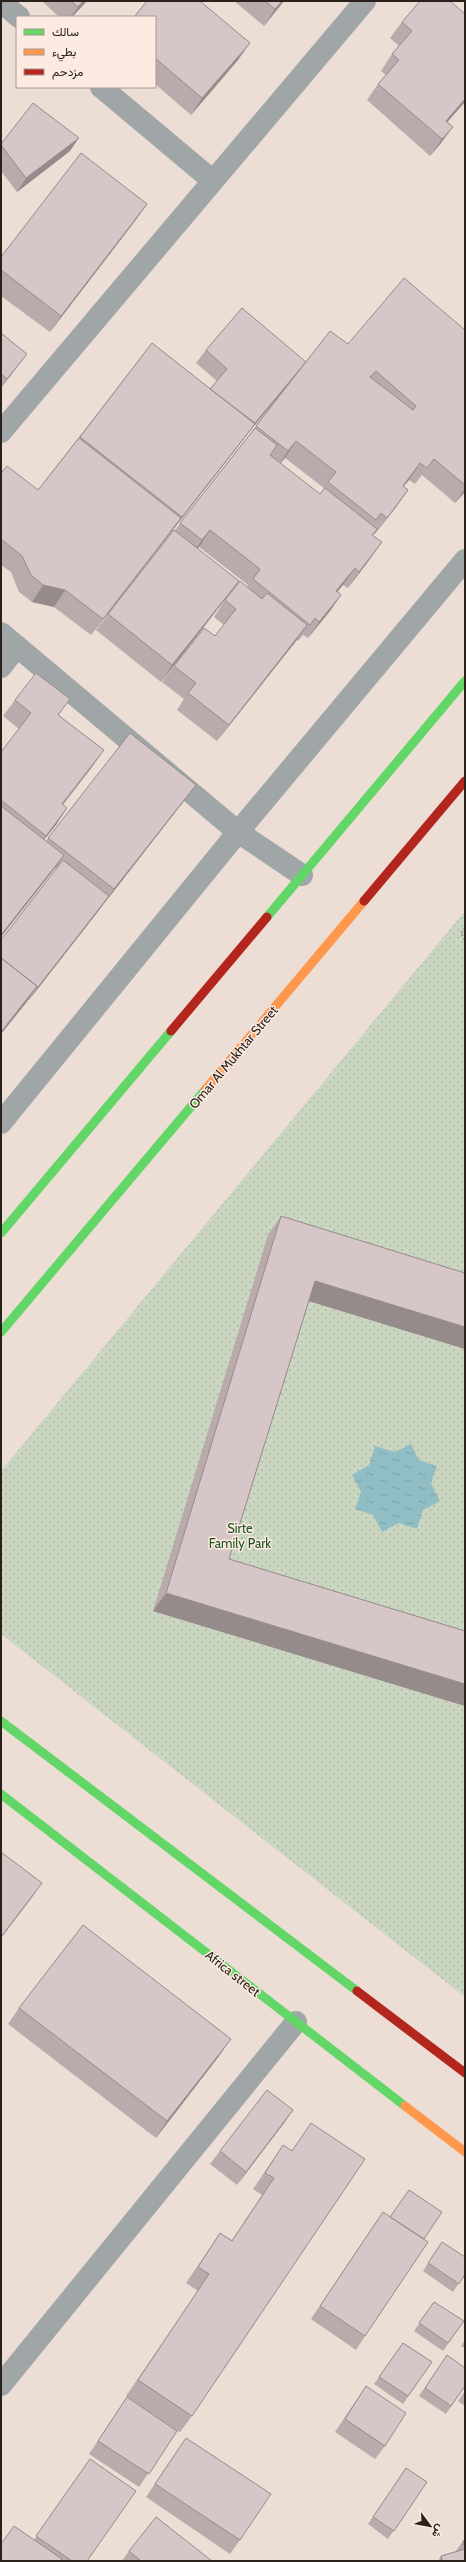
<svg xmlns="http://www.w3.org/2000/svg" width="466" height="2562" font-family="Cabin,Vazirmatn,sans-serif">
	<style>
		.park { fill: url(#park-dots) }
		.water { fill: url(#water-ripples) }
		.lines { fill: none; stroke-linecap: round; stroke-linejoin: round }
		.path { stroke: #a6a6a5; stroke-width: 2.5; stroke-dasharray: 2 2; stroke-linecap: butt }
		.street { stroke: #a0a6a8; stroke-width: 22 }
		.fast { stroke: #63d668; stroke-width: 9 }
		.slow { stroke: #ff974d; stroke-width: 9 }
		.jam { stroke: #b3261e; stroke-width: 9 }
		.wall { fill: #b9aaab; fill-rule: evenodd }
		.shaded-wall { fill: #968b8b }
		.building { fill: #d7c6c7; stroke: #968b8b; fill-rule: evenodd }
		.labels { text-anchor: middle; stroke-width: 3; stroke-linejoin: round; paint-order: stroke }
		.street-label { font-size: 13px; fill: #2b211b; stroke: #fbebe1 }
		.park-label { font-size: 13px; fill: #1d5520; stroke: #fbebe1 }
	</style>
	<defs>
		<pattern id="park-dots" width="8" height="8" patternUnits="userSpaceOnUse"><rect width="8" height="8" fill="#cad6c0"/><path d="M2 2h.1M6 6h.1" fill="none" stroke="#aeb7a4" stroke-width="1.8" stroke-linecap="round"/></pattern>
		<pattern id="water-ripples" width="26" height="14" patternUnits="userSpaceOnUse"><rect width="26" height="14" fill="#91bec4"/><path d="M2 4q2-2 4 0t4 0M15 11q2-2 4 0t4 0" fill="none" stroke="#7da3a8"/></pattern>
	</defs>
	<rect width="100%" height="100%" fill="#ecded5"/>
	<path class="park" d="M 465,911 L 465,1997 L 1,1634 L 1,1471 Z"/>
	<path class="water" d="M 411,1444 L 419,1460 L 437,1466 L 431,1483 L 440,1501 L 423,1510 L 417,1529 L 399,1523 L 382,1532 L 373,1515 L 355,1509 L 361,1492 L 352,1475 L 369,1465 L 375,1446 L 395,1452 Z"/>
	<g class="lines">
		<path class="path" d="M 465,928 L 461,933 L 465,940"/>
		<path class="street" d="M 1,2 L 19,17
			M 101,87 L 213,181
			M 1,432 L 365,1
			M 1,633 L 238,832 L 302,875
			M 1,667 L 17,646
			M 1,1123 L 238,832 L 465,560
			M 1,2385 L 296,2022"/>
		<path class="fast" d="M 267,917 L 465,681
			M 1,1233 L 171,1031
			M 1,1332 L 205,1090
			M 1,1721 L 357,1991
			M 1,1794 L 405,2106"/>
		<path class="slow" d="M 205,1090 L 364,901
			M 405,2106 L 465,2152"/>
		<path class="jam" d="M 364,901 L 465,781
			M 171,1031 L 267,917
			M 357,1991 L 465,2073"/>
	</g>
	<path class="wall" d="M 42,1 L 87,1 L 72,17 L 59,17 Z
		M 234,1 L 284,1 L 264,26 Z
		M 465,14 L 465,104 L 464,103 L 447,122 L 441,143 L 430,156 L 367,100 L 378,84 L 386,75 L 381,71 L 392,54 L 399,46 L 390,38 L 402,22 Z
		M 155,17 L 238,60 L 191,115 L 155,84 Z
		M 1,144 L 70,151 L 17,192 L 1,171 Z
		M 147,204 L 135,221 L 50,332 L 1,296 L 1,257 Z
		M 465,330 L 465,492 L 455,503 L 422,475 L 415,484 L 409,480 L 403,486 L 408,490 L 396,507 L 375,534 L 374,534 L 373,535 L 370,559 L 348,588 L 343,585 L 337,592 L 341,595 L 330,611 L 308,638 L 303,635 L 298,641 L 297,640 L 217,741 L 177,710 L 184,699 L 162,682 L 174,666 L 215,636 L 224,625 L 214,617 L 225,600 L 247,587 L 248,585 L 199,547 L 197,548 L 227,597 L 161,682 L 96,630 L 108,614 L 175,530 L 278,398 L 249,432 L 243,440 L 91,635 L 54,607 L 32,602 L 19,592 L 11,572 L 1,565 L 1,473 L 38,490 L 152,343 L 210,389 L 217,381 L 196,363 L 206,350 L 306,362 L 348,344 ZM 285,458 L 324,488 L 320,494 L 280,463 Z
		M 1,333 L 17,367 L 1,388 Z
		M 15,700 L 59,715 L 92,767 L 63,805 L 67,808 L 56,825 L 44,840 L 46,841 L 48,838 L 184,801 L 29,1000 L 28,1000 L 1,1034 L 1,940 L 56,869 L 55,868 L 1,937 L 1,752 L 19,729 L 3,716 Z
		M 281,1216 L 465,1273 L 465,1349 L 309,1301 L 229,1559 L 465,1631 L 465,1706 L 153,1611 L 268,1235 Z
		M 19,2008 L 219,2056 L 156,2138 L 8,2024 Z
		M 293,2110 L 284,2123 L 237,2185 L 210,2164 L 220,2151 Z
		M 283,2145 L 292,2151 L 192,2416 L 180,2432 L 177,2431 L 139,2487 L 89,2454 L 127,2397 L 169,2425 L 126,2396 L 198,2291 L 186,2283 L 220,2233 L 232,2240 L 262,2195 L 253,2189 Z
		M 374,2225 L 424,2239 L 365,2336 L 356,2350 L 311,2319 Z
		M 442,2242 L 465,2274 L 453,2292 L 423,2271 Z
		M 434,2302 L 464,2321 L 443,2351 L 414,2331 Z
		M 465,2340 L 465,2348 L 461,2346 Z
		M 403,2343 L 432,2362 L 403,2404 L 374,2384 Z
		M 447,2355 L 465,2386 L 446,2414 L 419,2396 Z
		M 465,2391 L 465,2406 L 458,2401 Z
		M 357,2399 L 385,2446 L 375,2459 L 335,2432 Z
		M 177,2451 L 240,2540 L 230,2554 L 146,2497 Z
		M 90,2459 L 87,2561 L 1,2561 L 34,2540 Z
		M 406,2468 L 427,2482 L 388,2539 L 368,2524 Z
		M 465,2540 L 465,2561 L 438,2561 L 441,2556 L 455,2552 L 463,2541 Z
		M 129,2551 L 212,2561 L 122,2561 Z"/>
	<path class="shaded-wall" d="M 83,1 L 87,1 L 72,17 L 71,17 L 78,7 Z
		M 282,1 L 284,1 L 264,26 L 275,9 Z
		M 250,43 L 238,60 L 191,115 L 202,98 Z
		M 465,99 L 465,102 L 464,103 L 436,135 L 446,121 Z
		M 453,127 L 441,143 L 430,156 L 442,139 Z
		M 79,138 L 70,151 L 17,192 L 26,178 Z
		M 147,204 L 135,221 L 50,332 L 61,316 Z
		M 27,354 L 17,367 L 1,388 L 7,379 Z
		M 306,362 L 296,375 L 249,432 L 243,440 L 91,635 L 103,619 L 252,426 Z
		M 296,441 L 285,458 L 277,468 L 288,451 Z
		M 420,463 L 409,480 L 391,502 L 403,486 Z
		M 465,489 L 465,492 L 455,503 Z
		M 408,490 L 396,507 L 375,534 Z
		M 210,530 L 199,547 L 191,556 L 202,540 Z
		M 382,542 L 370,559 L 348,588 L 359,572 Z
		M 355,568 L 343,585 L 325,607 L 336,591 Z
		M 239,581 L 227,597 L 161,682 L 172,665 Z
		M 43,585 L 65,590 L 54,607 L 32,602 Z
		M 341,595 L 330,611 L 308,638 L 319,622 Z
		M 307,625 L 296,641 L 217,741 L 229,725 Z
		M 104,750 L 92,767 L 50,820 L 62,804 Z
		M 196,785 L 184,801 L 103,905 L 114,889 Z
		M 67,808 L 56,825 L 34,852 Z
		M 64,855 L 52,872 L 1,937 L 1,935 Z
		M 109,896 L 100,909 L 29,1000 L 38,987 Z
		M 37,986 L 26,1003 L 1,1034 L 1,1032 Z
		M 315,1281 L 465,1327 L 465,1349 L 302,1299 Z
		M 166,1593 L 465,1684 L 465,1706 L 153,1611 Z
		M 42,1883 L 30,1900 L 1,1938 L 1,1937 Z
		M 231,2039 L 219,2056 L 156,2138 L 167,2121 Z
		M 293,2110 L 284,2123 L 237,2185 L 246,2172 Z"/>
	<path class="building" d="M 71,1 L 83,1 L 78,7 Z
		M 147,1 L 200,1 L 250,43 L 202,98 L 155,58 L 155,17 L 134,17 Z
		M 265,1 L 282,1 L 275,9 Z
		M 420,1 L 450,1 L 465,14 L 465,99 L 446,121 L 453,127 L 442,139 L 378,84 L 399,60 L 392,54 L 412,31 L 402,22 Z
		M 33,103 L 79,138 L 26,178 L 1,145 L 1,144 Z
		M 81,153 L 147,204 L 61,316 L 1,270 L 1,257 Z
		M 404,278 L 465,330 L 465,485 L 434,459 L 427,468 L 420,463 L 403,486 L 408,490 L 387,518 L 381,513 L 376,520 L 328,482 L 336,472 L 296,441 L 288,451 L 256,426 L 330,331 L 348,344 ZM 376,371 L 416,406 L 413,410 L 370,377 Z
		M 242,308 L 306,362 L 255,423 L 210,389 L 227,369 L 206,350 Z
		M 1,333 L 27,354 L 7,379 L 1,374 Z
		M 152,343 L 255,424 L 182,517 L 80,437 Z
		M 255,428 L 277,445 L 270,455 L 320,494 L 325,488 L 377,529 L 372,535 L 382,542 L 359,572 L 355,568 L 336,591 L 341,595 L 319,622 L 315,618 L 310,625 L 253,579 L 260,569 L 210,530 L 202,540 L 180,523 Z
		M 79,438 L 181,518 L 103,619 L 65,590 L 43,585 L 31,575 L 22,556 L 1,539 L 1,473 L 7,466 L 38,490 Z
		M 174,530 L 239,581 L 172,665 L 108,614 Z
		M 240,581 L 262,599 L 267,593 L 307,625 L 229,725 L 188,693 L 196,683 L 174,666 L 204,628 L 215,636 L 236,609 L 225,600 Z
		M 36,673 L 70,699 L 58,715 L 104,750 L 62,804 L 67,808 L 46,836 L 1,800 L 1,752 L 31,713 L 15,700 Z
		M 130,733 L 196,785 L 114,889 L 48,838 Z
		M 1,806 L 64,855 L 1,935 Z
		M 63,860 L 109,896 L 38,987 L 1,958 L 1,940 Z
		M 1,958 L 37,986 L 1,1032 Z
		M 281,1216 L 465,1273 L 465,1327 L 315,1281 L 229,1559 L 465,1631 L 465,1684 L 166,1593 Z
		M 1,1852 L 42,1883 L 1,1937 Z
		M 83,1925 L 231,2039 L 167,2121 L 19,2008 Z
		M 267,2090 L 293,2110 L 246,2172 L 220,2151 Z
		M 311,2123 L 365,2159 L 192,2416 L 138,2380 L 209,2274 L 198,2267 L 220,2233 L 232,2241 L 274,2178 L 265,2173 L 283,2145 L 292,2151 Z
		M 409,2190 L 442,2212 L 424,2239 L 390,2217 Z
		M 383,2212 L 428,2242 L 365,2336 L 320,2306 Z
		M 442,2242 L 465,2257 L 465,2274 L 459,2284 L 428,2263 Z
		M 434,2302 L 464,2321 L 448,2343 L 419,2323 Z
		M 403,2343 L 432,2362 L 408,2396 L 379,2377 Z
		M 447,2355 L 465,2368 L 465,2386 L 451,2406 L 425,2388 Z
		M 366,2386 L 406,2413 L 385,2446 L 345,2419 Z
		M 127,2397 L 177,2431 L 149,2474 L 98,2441 Z
		M 186,2438 L 271,2494 L 240,2540 L 155,2484 Z
		M 90,2459 L 136,2491 L 87,2561 L 72,2561 L 36,2536 Z
		M 406,2468 L 427,2482 L 394,2531 L 373,2517 Z
		M 156,2517 L 212,2561 L 141,2561 L 129,2551 Z
		M 14,2526 L 62,2559 L 60,2561 L 1,2561 L 1,2544 Z
		M 465,2540 L 465,2549 L 463,2541 Z
		M 465,2549 L 465,2561 L 439,2561 L 442,2560 L 441,2556 Z"/>
	<g class="labels">
		<g class="street-label">
			<text transform="translate(233 1057) rotate(-50)" y="5">Omar Al Mukhtar Street</text>
			<text transform="translate(233 1973) rotate(38)" y="5">Africa street</text>
		</g>
		<g class="park-label">
			<text x="240" y="1533">Sirte<tspan x="240" dy="15">Family Park</tspan></text>
		</g>
	</g>
	<rect width="466" height="2562" fill="none" stroke="#2b211b" stroke-width="4"/>
	<rect x="16" y="16" width="140" height="72" fill="#fbebe1" stroke="#a89a92"/>
	<rect x="24" y="29" width="20" height="6" fill="#63d668" stroke="#a89a92"/>
	<text x="52" y="36" font-size="12" fill="#2b211b">سالك</text>
	<rect x="24" y="49" width="20" height="6" fill="#ff974d" stroke="#a89a92"/>
	<text x="52" y="56" font-size="12" fill="#2b211b">بطيء</text>
	<rect x="24" y="69" width="20" height="6" fill="#b3261e" stroke="#a89a92"/>
	<text x="52" y="76" font-size="12" fill="#2b211b">مزدحم</text>
	<g transform="translate(430 2526) rotate(122)" stroke="#fbebe1" stroke-width="3" paint-order="stroke">
	<path d="M0-3L7 15L0 10L-7 15Z" fill="#2b211b"/>
	<text y="-6" font-size="11" font-weight="bold" text-anchor="middle" fill="#2b211b">ش</text>
	</g>
</svg>
